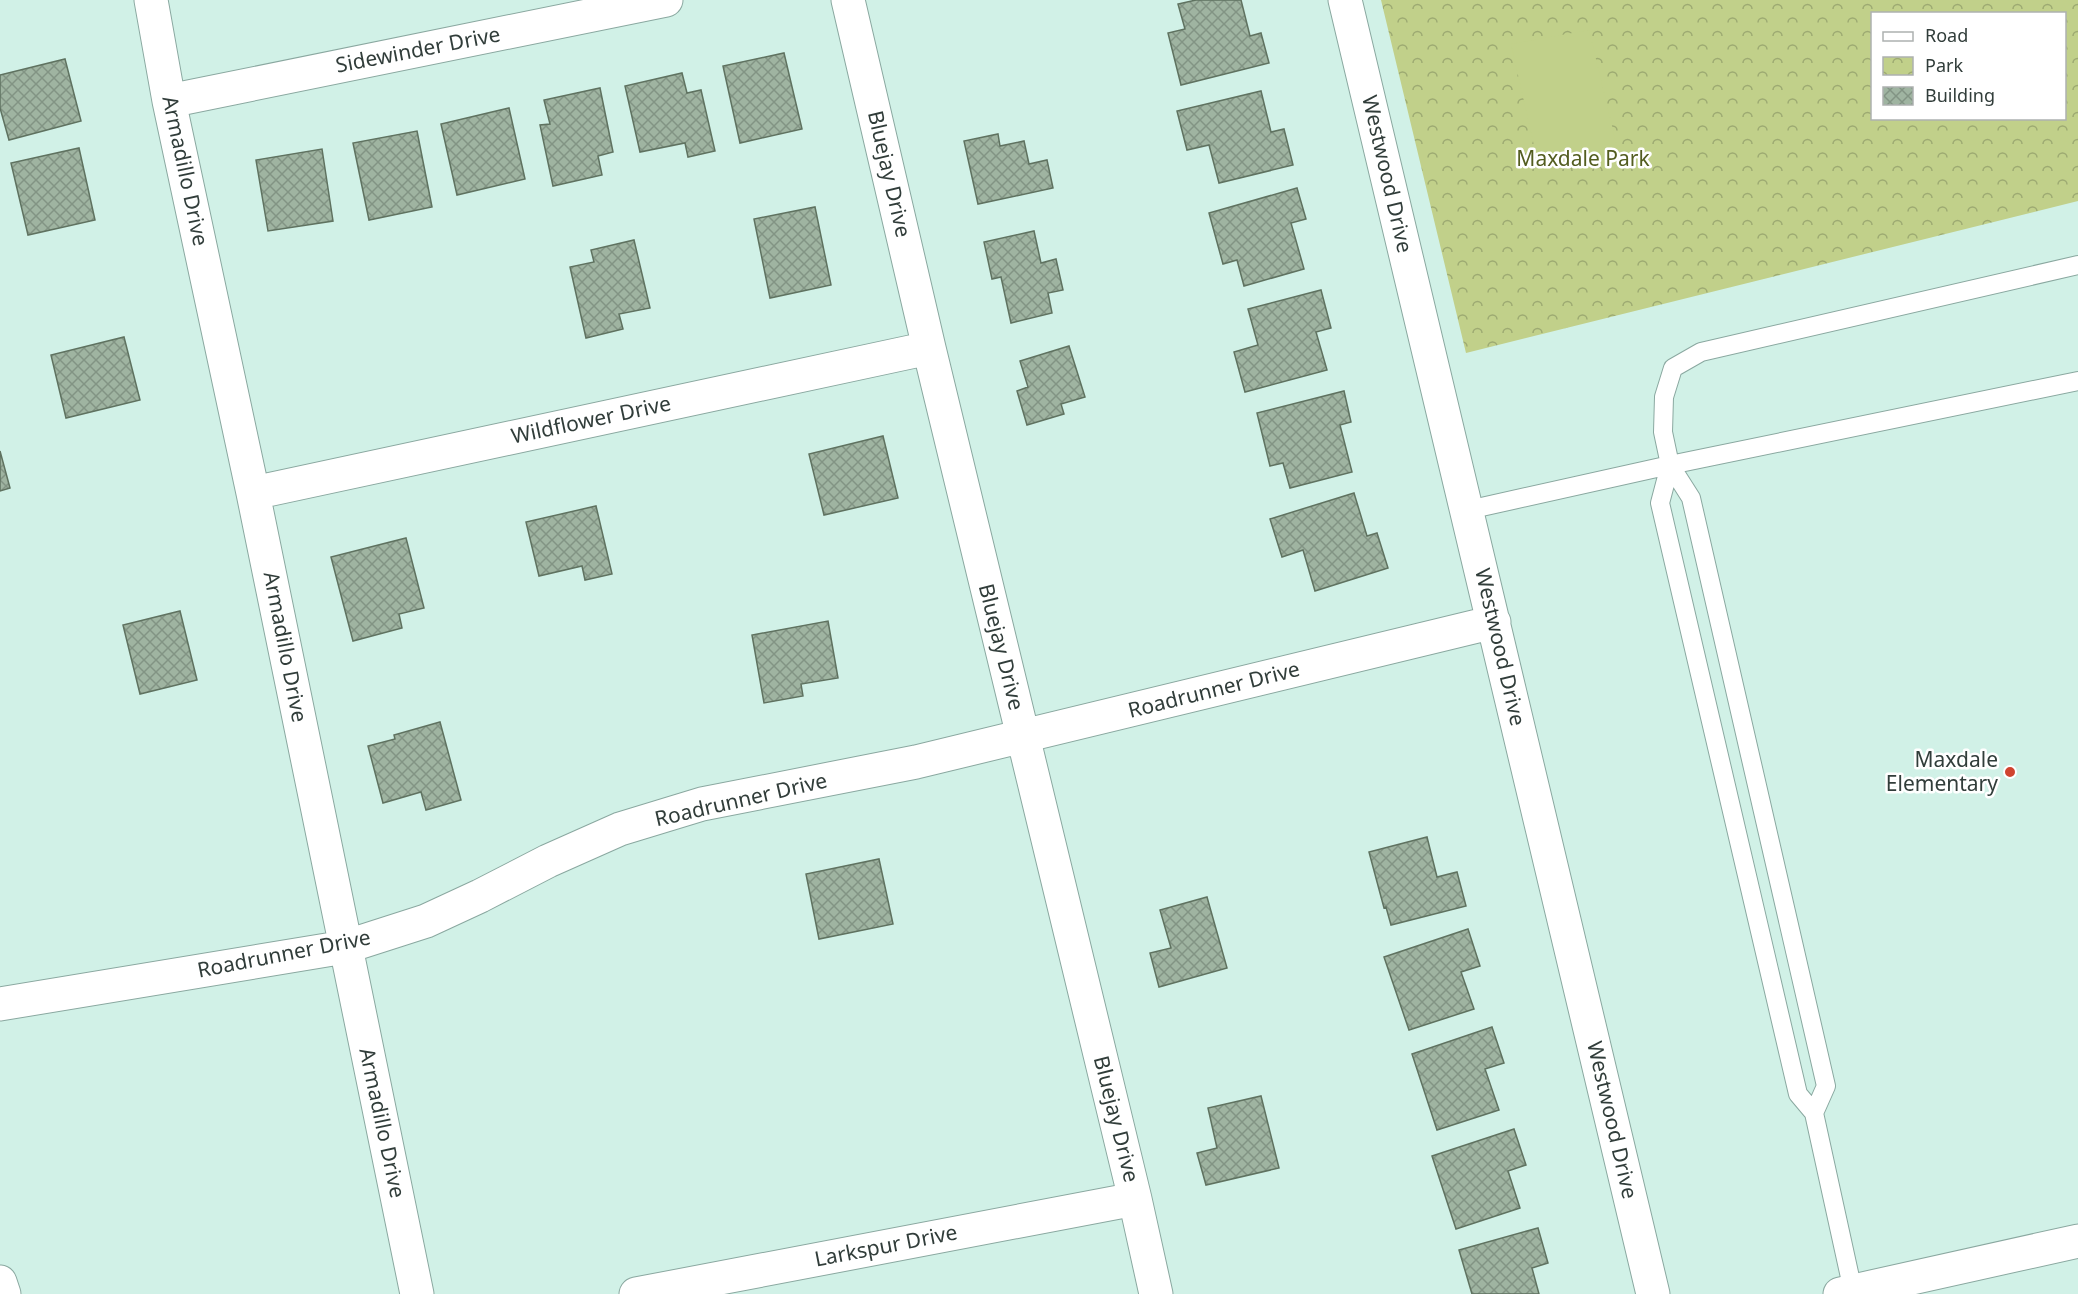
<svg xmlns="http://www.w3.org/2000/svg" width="2078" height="1294" font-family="'Noto Sans',sans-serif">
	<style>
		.park { fill: url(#park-crowns); fill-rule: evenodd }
		.pitch { fill: #c1d08a }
		.building { fill: url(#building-cross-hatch); stroke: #5f7260; stroke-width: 1.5 }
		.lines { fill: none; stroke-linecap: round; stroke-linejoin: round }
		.lane-casing { stroke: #8aa8a0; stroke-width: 20 }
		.street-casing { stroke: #8aa8a0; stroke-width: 35 }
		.lane { stroke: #fff; stroke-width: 18 }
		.street { stroke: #fff; stroke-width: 33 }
		.poi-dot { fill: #d0442f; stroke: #fff; stroke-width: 2 }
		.labels { text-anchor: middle; stroke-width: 5; stroke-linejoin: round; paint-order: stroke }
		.street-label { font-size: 21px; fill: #313d3a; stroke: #fff }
		.park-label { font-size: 21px; fill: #535d20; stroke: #fff }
		.poi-label { font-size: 21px; fill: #313d3a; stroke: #fff; text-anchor: end }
	</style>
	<defs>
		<pattern id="park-crowns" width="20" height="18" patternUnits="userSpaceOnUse" patternTransform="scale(1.5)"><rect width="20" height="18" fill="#c1d08a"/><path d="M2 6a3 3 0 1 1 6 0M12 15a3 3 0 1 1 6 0" fill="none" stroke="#9daa72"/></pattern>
		<pattern id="building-cross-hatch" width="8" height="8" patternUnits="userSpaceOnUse" patternTransform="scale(1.5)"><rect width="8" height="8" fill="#9fb4a1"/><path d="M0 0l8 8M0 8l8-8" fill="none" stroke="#829484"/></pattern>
	</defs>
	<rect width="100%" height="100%" fill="#d1f1e7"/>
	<path class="park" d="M 1381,0 L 2078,0 L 2078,201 L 1466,353 ZM 1872,14 L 2064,14 L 2064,118 L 1872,118 Z"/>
	<path class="pitch" d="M 1589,30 L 1619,155 L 1540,172 L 1511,44 Z"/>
	<path class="building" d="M 1196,0 L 1241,0 L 1250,36 L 1261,33 L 1269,63 L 1181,85 L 1168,33 L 1185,29 L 1178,4 Z
		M 784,53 L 802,129 L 740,143 L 723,66 Z
		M 65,59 L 81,121 L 9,140 L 0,108 L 0,75 Z
		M 682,73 L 687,93 L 701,90 L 715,151 L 688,157 L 685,143 L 640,152 L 625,86 Z
		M 600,88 L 613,152 L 598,156 L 602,175 L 553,186 L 540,125 L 550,124 L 544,100 Z
		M 1261,91 L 1271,132 L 1284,129 L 1293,165 L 1219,183 L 1209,145 L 1187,150 L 1177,111 Z
		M 509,108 L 525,179 L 457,195 L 441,124 Z
		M 417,131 L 432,207 L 369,220 L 353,143 Z
		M 998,134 L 1000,146 L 1024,141 L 1029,164 L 1047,160 L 1053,188 L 978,204 L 964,141 Z
		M 79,148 L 95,220 L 28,235 L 11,163 Z
		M 322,149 L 333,221 L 268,231 L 256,160 Z
		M 1297,188 L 1306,219 L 1291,223 L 1304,269 L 1244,286 L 1237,260 L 1223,264 L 1209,213 Z
		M 815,207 L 831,285 L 770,298 L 754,219 Z
		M 1034,231 L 1041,263 L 1056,259 L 1063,290 L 1048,293 L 1052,313 L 1011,323 L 1001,277 L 992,279 L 984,242 Z
		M 634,240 L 650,308 L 619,314 L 623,329 L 586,338 L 570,267 L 594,262 L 591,250 Z
		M 1321,290 L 1331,328 L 1316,332 L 1327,370 L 1245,392 L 1234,352 L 1258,345 L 1248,309 Z
		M 124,337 L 140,400 L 66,418 L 51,355 Z
		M 1069,346 L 1085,397 L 1061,404 L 1064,414 L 1027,425 L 1017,391 L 1028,387 L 1020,361 Z
		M 1344,391 L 1351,422 L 1340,425 L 1352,472 L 1290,488 L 1283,463 L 1270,466 L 1257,413 Z
		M 883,436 L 898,498 L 824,515 L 809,454 Z
		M 0,451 L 10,488 L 0,491 Z
		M 1354,493 L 1367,536 L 1377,533 L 1388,568 L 1315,591 L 1303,550 L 1282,557 L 1270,519 Z
		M 596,506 L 612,574 L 585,580 L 582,566 L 539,576 L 526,522 Z
		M 406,538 L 424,608 L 399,614 L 402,628 L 353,641 L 331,557 Z
		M 180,611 L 197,680 L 140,694 L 123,625 Z
		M 828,621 L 838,678 L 801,684 L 803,696 L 764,703 L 752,635 Z
		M 440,722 L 461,800 L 426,810 L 421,792 L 383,803 L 368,746 L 395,739 L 394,735 Z
		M 1427,837 L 1437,877 L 1457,872 L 1466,906 L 1391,925 L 1386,907 L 1384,908 L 1369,852 Z
		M 879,859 L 893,924 L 819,939 L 806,874 Z
		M 1207,897 L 1227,968 L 1159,987 L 1150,953 L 1171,948 L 1160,910 Z
		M 1468,929 L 1480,966 L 1461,972 L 1474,1009 L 1409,1030 L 1384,957 Z
		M 1492,1027 L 1504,1063 L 1485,1069 L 1499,1110 L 1437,1130 L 1412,1054 Z
		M 1261,1096 L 1279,1168 L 1206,1185 L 1197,1153 L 1217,1148 L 1208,1108 Z
		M 1514,1129 L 1526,1165 L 1508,1171 L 1520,1208 L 1456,1229 L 1432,1156 Z
		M 1538,1228 L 1548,1263 L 1532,1268 L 1539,1294 L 1472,1294 L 1459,1250 Z"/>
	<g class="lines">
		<g class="lane-casing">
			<path id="lane" d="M 1670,465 L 1660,503 L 1798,1094 L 1814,1113 L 1853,1291
				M 1468,510 L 1670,465 L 2078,381
				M 1814,1113 L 1826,1086 L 1691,498 L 1670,465 L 1663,432 L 1664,397 L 1673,368 L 1701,352 L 2078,265"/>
		</g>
		<g class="street-casing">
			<path id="street" d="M 151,0 L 169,101 L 253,493 L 417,1294
				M 848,0 L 929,348 L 1135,1199 L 1156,1294
				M 1345,0 L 1653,1294
				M 169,101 L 666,0
				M 253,493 L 929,348
				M 0,1004 L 345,947 L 426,921 L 480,896 L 548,861 L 620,829 L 702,804 L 916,762 L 1494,622
				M 0,1282 L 4,1294
				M 636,1294 L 1135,1199
				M 1840,1294 L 2078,1241"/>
		</g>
		<use href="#lane" class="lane"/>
		<use href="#street" class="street"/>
	</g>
	<circle class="poi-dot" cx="2010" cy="772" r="6"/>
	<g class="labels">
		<g class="street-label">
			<text transform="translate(418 50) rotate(-11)" y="7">Sidewinder Drive</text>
			<text transform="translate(185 171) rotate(78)" y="7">Armadillo Drive</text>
			<text transform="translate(889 174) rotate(77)" y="7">Bluejay Drive</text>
			<text transform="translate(1387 174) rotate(77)" y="7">Westwood Drive</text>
			<text transform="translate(591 420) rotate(-12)" y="7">Wildflower Drive</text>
			<text transform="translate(285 647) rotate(79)" y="7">Armadillo Drive</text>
			<text transform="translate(1001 647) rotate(76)" y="7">Bluejay Drive</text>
			<text transform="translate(1500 647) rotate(77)" y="7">Westwood Drive</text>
			<text transform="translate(1214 690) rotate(-14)" y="7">Roadrunner Drive</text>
			<text transform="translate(741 800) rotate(-13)" y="7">Roadrunner Drive</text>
			<text transform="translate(284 954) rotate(-11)" y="7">Roadrunner Drive</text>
			<text transform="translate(1116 1119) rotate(76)" y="7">Bluejay Drive</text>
			<text transform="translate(1612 1120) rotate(77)" y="7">Westwood Drive</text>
			<text transform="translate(382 1123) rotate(78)" y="7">Armadillo Drive</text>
			<text transform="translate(886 1246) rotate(-11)" y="7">Larkspur Drive</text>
		</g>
		<g class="park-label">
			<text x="1583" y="166">Maxdale Park</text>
		</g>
		<g class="poi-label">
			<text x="1998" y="767">Maxdale<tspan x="1998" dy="24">Elementary</tspan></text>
		</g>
	</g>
	<rect x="1871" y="12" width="195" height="108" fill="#ffffff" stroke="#adb1b0" stroke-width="1.5"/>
	<rect x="1883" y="32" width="30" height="9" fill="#ffffff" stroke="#adb1b0" stroke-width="1.5"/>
	<text x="1925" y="42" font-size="18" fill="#313d3a">Road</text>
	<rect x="1883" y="57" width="30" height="18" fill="url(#park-crowns)" stroke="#adb1b0" stroke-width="1.5"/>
	<text x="1925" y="72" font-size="18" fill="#313d3a">Park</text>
	<rect x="1883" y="87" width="30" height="18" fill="url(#building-cross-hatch)" stroke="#adb1b0" stroke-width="1.5"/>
	<text x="1925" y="102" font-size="18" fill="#313d3a">Building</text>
</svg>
